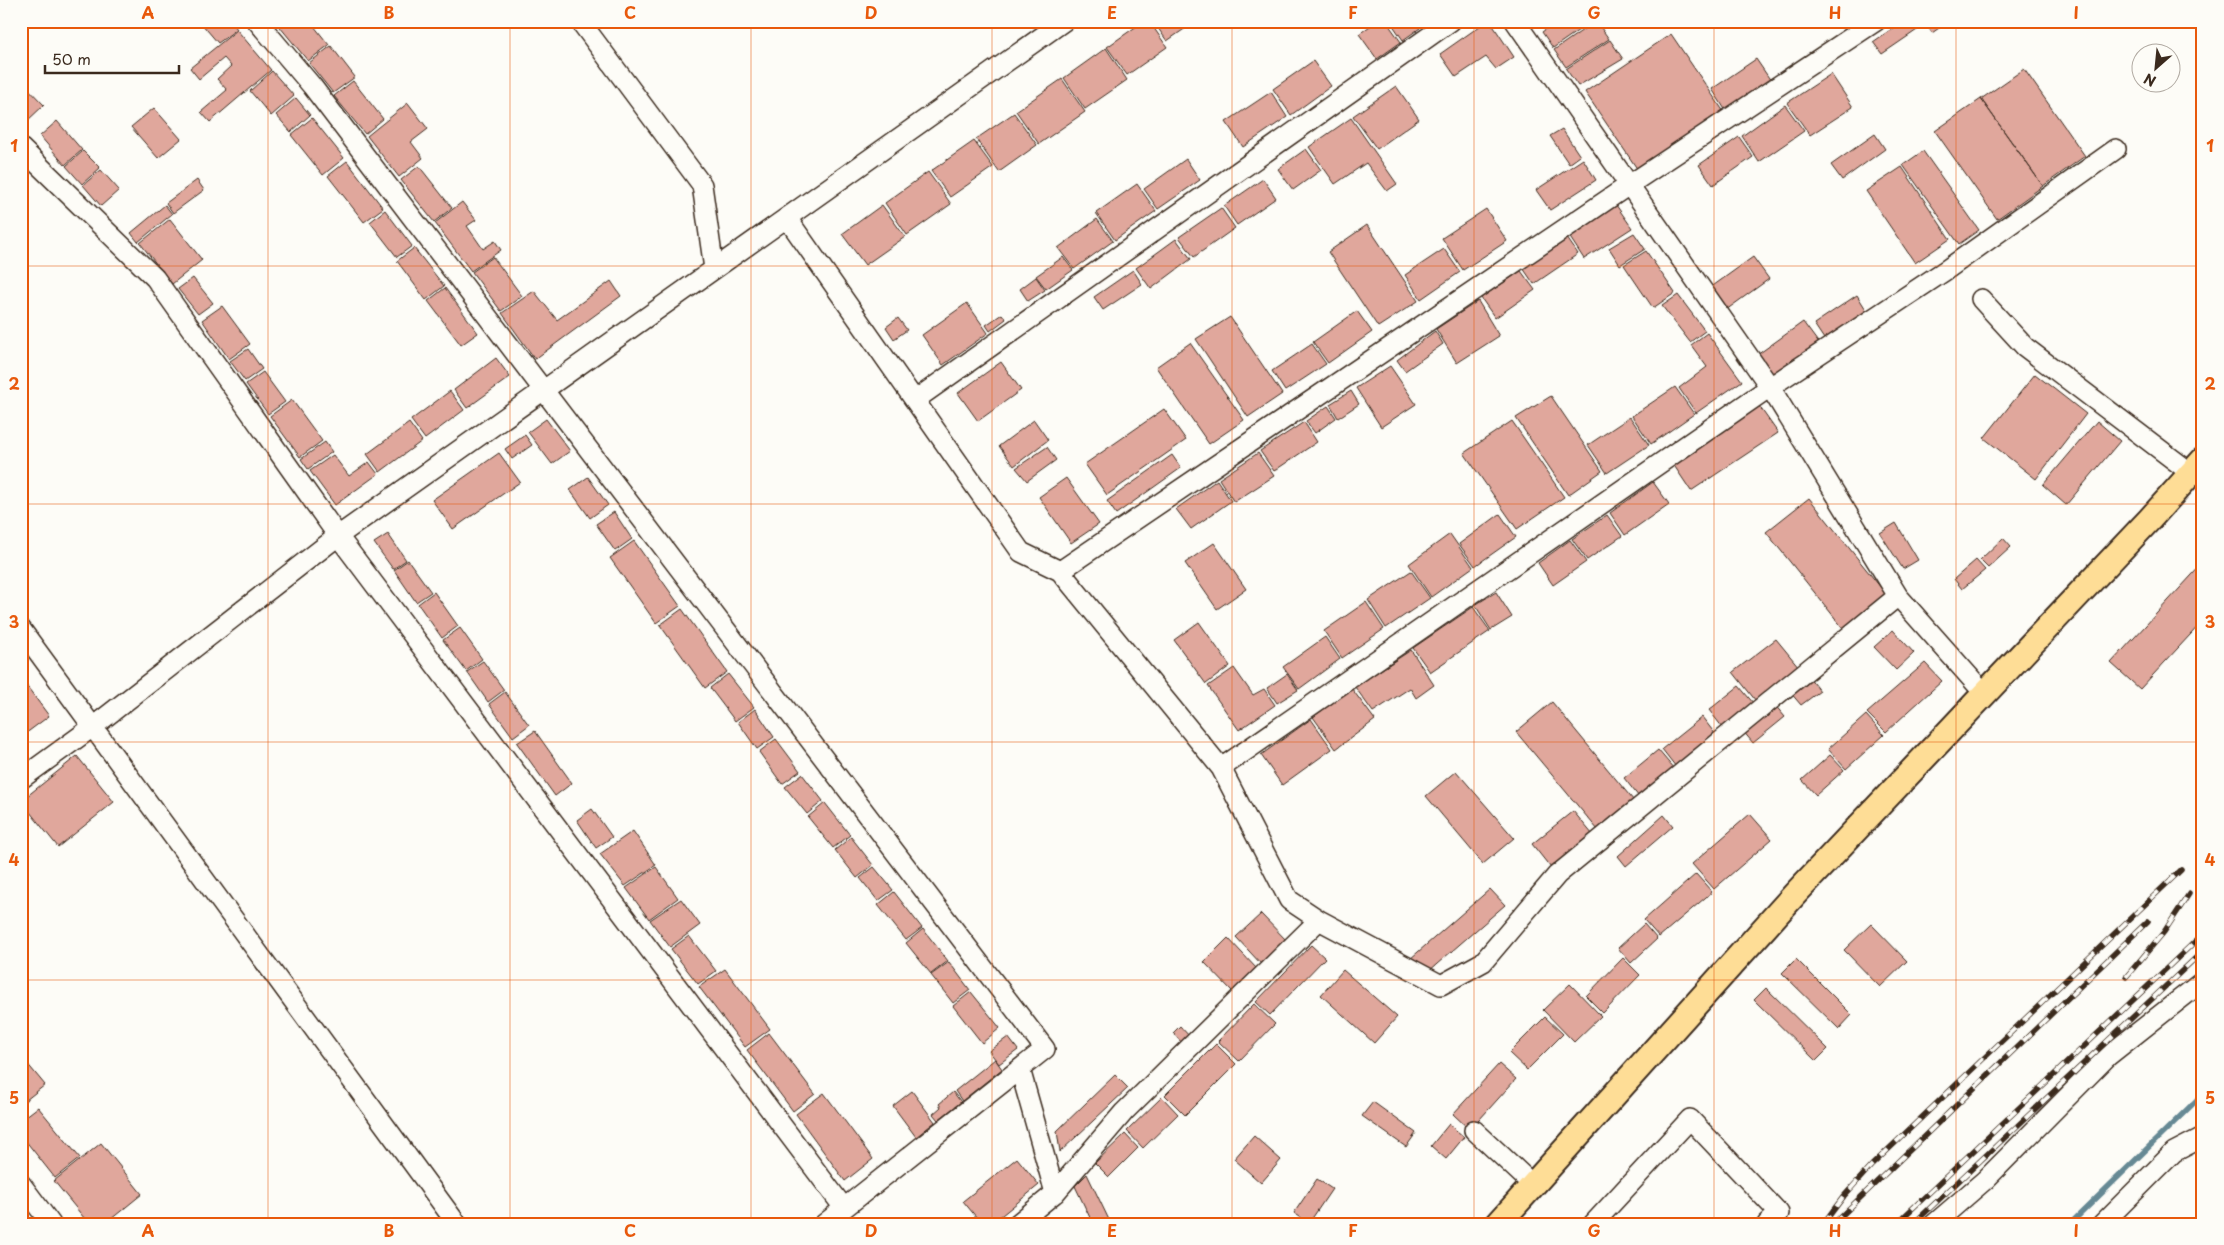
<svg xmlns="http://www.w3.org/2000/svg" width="2224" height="1245" font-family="'Playpen Sans',sans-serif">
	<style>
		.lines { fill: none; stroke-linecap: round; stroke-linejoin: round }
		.stream { stroke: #668994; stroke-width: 5.5 }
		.building { fill: #e0a79c; stroke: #3b2a1e }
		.minor-casing { stroke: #3b2a1e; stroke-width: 22 }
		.major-casing { stroke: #3b2a1e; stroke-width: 28 }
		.minor { stroke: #fdfcf7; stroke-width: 19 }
		.major { stroke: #fedd96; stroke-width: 24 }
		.rail-casing { stroke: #3b2a1e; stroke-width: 5.5 }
		.rail { stroke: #fdfcf7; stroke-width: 4; stroke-dasharray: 11; stroke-linecap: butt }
		.grid { fill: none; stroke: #e8590c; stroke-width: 1; stroke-opacity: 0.55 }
		.neatline { fill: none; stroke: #e8590c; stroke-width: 2 }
		.grid-label { font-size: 16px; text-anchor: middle; font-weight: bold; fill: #e8590c }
	</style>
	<rect width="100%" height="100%" fill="#fdfcf7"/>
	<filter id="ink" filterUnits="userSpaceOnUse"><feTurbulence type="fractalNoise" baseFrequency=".02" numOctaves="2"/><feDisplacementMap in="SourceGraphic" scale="10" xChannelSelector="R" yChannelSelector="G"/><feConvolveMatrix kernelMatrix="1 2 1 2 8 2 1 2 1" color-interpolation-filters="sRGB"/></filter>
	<g filter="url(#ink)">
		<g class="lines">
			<path class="stream" d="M 2070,1224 L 2203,1094"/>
		</g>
		<path class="building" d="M 203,21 L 231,21 L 237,29 L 218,43 L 201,23 Z
			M 275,21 L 310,21 L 329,45 L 308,61 Z
			M 1144,21 L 1149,21 L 1167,47 L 1127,75 L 1107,47 Z
			M 1153,21 L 1196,21 L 1167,41 Z
			M 1377,21 L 1386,21 L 1401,42 L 1377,59 L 1359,34 Z
			M 1390,21 L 1415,21 L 1420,28 L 1403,40 Z
			M 1487,21 L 1490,21 L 1514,57 L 1496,69 L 1486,57 L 1456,77 L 1440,54 Z
			M 1557,21 L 1592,21 L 1553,48 L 1542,32 Z
			M 1596,21 L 1609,39 L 1566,67 L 1554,50 Z
			M 1903,21 L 1919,21 L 1923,26 L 1882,54 L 1873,42 Z
			M 1924,21 L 1949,21 L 1932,33 Z
			M 237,30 L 271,70 L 210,122 L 201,112 L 227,90 L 217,79 L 231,66 L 224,58 L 199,79 L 190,68 Z
			M 1671,34 L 1724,112 L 1638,170 L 1585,92 Z
			M 1610,40 L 1623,59 L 1578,86 L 1566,69 Z
			M 331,46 L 355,77 L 333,93 L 309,63 Z
			M 1106,48 L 1127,80 L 1085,109 L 1064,78 Z
			M 1756,59 L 1771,81 L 1726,111 L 1712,89 Z
			M 1313,61 L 1331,86 L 1291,115 L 1273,89 Z
			M 2024,69 L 2085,156 L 2043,186 L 1981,99 Z
			M 272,71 L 294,96 L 271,116 L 250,91 Z
			M 1831,74 L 1853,107 L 1810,135 L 1787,103 Z
			M 1062,79 L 1085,112 L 1039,144 L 1016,111 Z
			M 21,81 L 44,105 L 26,122 L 21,117 Z
			M 353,81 L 383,119 L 365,134 L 334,96 Z
			M 1396,86 L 1419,119 L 1377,149 L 1353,116 Z
			M 1271,92 L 1287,117 L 1243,147 L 1226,122 Z
			M 296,98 L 310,115 L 291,132 L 276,115 Z
			M 1981,99 L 2043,186 L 1997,219 L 1935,131 Z
			M 408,103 L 428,129 L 411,142 L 423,158 L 399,177 L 367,136 Z
			M 1785,105 L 1804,131 L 1759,162 L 1742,136 Z
			M 154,108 L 181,139 L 158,158 L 131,127 Z
			M 1014,113 L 1037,145 L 999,172 L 976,139 Z
			M 312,118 L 344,158 L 323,175 L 291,135 Z
			M 1351,118 L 1397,184 L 1387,191 L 1366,163 L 1335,184 L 1309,147 Z
			M 57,121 L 82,150 L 65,165 L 40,136 Z
			M 1562,129 L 1580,156 L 1569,164 L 1550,136 Z
			M 1875,134 L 1885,149 L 1842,180 L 1831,165 Z
			M 1739,137 L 1753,157 L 1713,185 L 1699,165 Z
			M 974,141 L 993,167 L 950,197 L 931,171 Z
			M 1306,149 L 1321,170 L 1293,190 L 1278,169 Z
			M 83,151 L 100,168 L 82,184 L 66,166 Z
			M 1923,151 L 1979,230 L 1959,244 L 1903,165 Z
			M 1186,159 L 1200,180 L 1158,209 L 1144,189 Z
			M 1583,159 L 1596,180 L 1550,210 L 1536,190 Z
			M 347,161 L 383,208 L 364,222 L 328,176 Z
			M 419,166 L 452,208 L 434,222 L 401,180 Z
			M 1902,167 L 1950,239 L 1915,263 L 1866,191 Z
			M 101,170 L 119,190 L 101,206 L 83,185 Z
			M 928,172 L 951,204 L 907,235 L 885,203 Z
			M 1263,179 L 1276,198 L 1237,225 L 1224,206 Z
			M 197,180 L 204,190 L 173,213 L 166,203 Z
			M 1137,184 L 1156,211 L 1115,240 L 1096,213 Z
			M 462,202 L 476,220 L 467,226 L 483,249 L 495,241 L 501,250 L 471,271 L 435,223 Z
			M 165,205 L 172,214 L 138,242 L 131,233 Z
			M 882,205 L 905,237 L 865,265 L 842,234 Z
			M 1616,205 L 1632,228 L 1584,259 L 1569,236 Z
			M 1221,208 L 1235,228 L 1194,257 L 1179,237 Z
			M 1486,209 L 1507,241 L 1463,270 L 1442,238 Z
			M 385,210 L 412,246 L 397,257 L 370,222 Z
			M 170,219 L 202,260 L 172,284 L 140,243 Z
			M 1097,219 L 1113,241 L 1074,269 L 1058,248 Z
			M 1367,225 L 1418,301 L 1378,327 L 1328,252 Z
			M 1634,233 L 1645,249 L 1620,265 L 1609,248 Z
			M 1567,238 L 1578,254 L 1534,284 L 1523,268 Z
			M 1176,239 L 1191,259 L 1151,289 L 1136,268 Z
			M 414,248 L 444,286 L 426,300 L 397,261 Z
			M 1444,249 L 1460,272 L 1421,299 L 1405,275 Z
			M 1646,251 L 1675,293 L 1653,308 L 1624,265 Z
			M 493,257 L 522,296 L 501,311 L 472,272 Z
			M 1063,257 L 1073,270 L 1046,289 L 1036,276 Z
			M 1753,257 L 1769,279 L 1726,310 L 1710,288 Z
			M 1133,270 L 1142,284 L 1103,310 L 1094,297 Z
			M 1521,271 L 1535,290 L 1495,318 L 1481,298 Z
			M 1036,277 L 1045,290 L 1028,301 L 1020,289 Z
			M 193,278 L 213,303 L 198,314 L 178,289 Z
			M 611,281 L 621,296 L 535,359 L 502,313 L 534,291 L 557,320 Z
			M 445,288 L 478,333 L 461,345 L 428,301 Z
			M 1678,295 L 1705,331 L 1690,342 L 1662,306 Z
			M 1857,295 L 1867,311 L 1824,339 L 1814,324 Z
			M 1478,301 L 1499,336 L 1457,363 L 1436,329 Z
			M 967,303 L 988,333 L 943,365 L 922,335 Z
			M 222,306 L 250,344 L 229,359 L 202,320 Z
			M 1357,311 L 1372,332 L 1328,363 L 1313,342 Z
			M 1002,314 L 1006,319 L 990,331 L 986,325 Z
			M 1230,317 L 1282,394 L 1248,417 L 1196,339 Z
			M 898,318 L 907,330 L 894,339 L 886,327 Z
			M 1803,322 L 1820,345 L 1772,379 L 1757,355 Z
			M 1435,331 L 1443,344 L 1405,371 L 1397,360 Z
			M 1707,333 L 1742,381 L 1696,413 L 1679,388 L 1707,367 L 1691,345 Z
			M 1190,343 L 1244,420 L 1209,444 L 1156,367 Z
			M 1312,344 L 1326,364 L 1285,391 L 1272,371 Z
			M 248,349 L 262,369 L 245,381 L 230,361 Z
			M 496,358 L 510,377 L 467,408 L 454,390 Z
			M 1001,362 L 1021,390 L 978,421 L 958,393 Z
			M 1390,366 L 1416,404 L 1381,427 L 1356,388 Z
			M 263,372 L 285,402 L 268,414 L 246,384 Z
			M 2035,374 L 2086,414 L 2036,479 L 1984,438 Z
			M 1675,387 L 1694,414 L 1651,444 L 1632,416 Z
			M 450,391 L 464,410 L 425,439 L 411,420 Z
			M 1351,391 L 1359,404 L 1338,418 L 1330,404 Z
			M 1551,396 L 1602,471 L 1568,495 L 1516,418 Z
			M 292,400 L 322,441 L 300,457 L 270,416 Z
			M 1328,406 L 1336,418 L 1315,433 L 1306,421 Z
			M 1759,406 L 1778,433 L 1691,491 L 1673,464 Z
			M 1164,409 L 1186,440 L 1107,495 L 1085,464 Z
			M 1630,417 L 1649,445 L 1607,473 L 1588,445 Z
			M 546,419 L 570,451 L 552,464 L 528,432 Z
			M 1034,420 L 1048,440 L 1014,466 L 999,446 Z
			M 1512,421 L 1564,497 L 1517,529 L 1464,453 Z
			M 2097,421 L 2120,441 L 2066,505 L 2043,485 Z
			M 1304,422 L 1317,442 L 1274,471 L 1260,451 Z
			M 409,423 L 422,441 L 380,472 L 367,454 Z
			M 525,435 L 532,445 L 512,459 L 505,449 Z
			M 325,442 L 332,452 L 308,469 L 301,459 Z
			M 1047,447 L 1056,460 L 1027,481 L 1016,468 Z
			M 499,453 L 520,482 L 453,529 L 432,500 Z
			M 1258,453 L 1274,476 L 1234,502 L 1219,479 Z
			M 333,455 L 349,476 L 369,462 L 378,474 L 335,505 L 310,471 Z
			M 1172,455 L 1181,468 L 1116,514 L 1107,501 Z
			M 588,477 L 608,505 L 590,518 L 570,490 Z
			M 1066,478 L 1099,524 L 1071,543 L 1039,497 Z
			M 1217,480 L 1231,501 L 1191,529 L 1176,509 Z
			M 1653,482 L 1669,504 L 1625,535 L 1610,513 Z
			M 1809,498 L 1886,594 L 1843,628 L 1766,532 Z
			M 614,512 L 632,539 L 615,551 L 596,524 Z
			M 1500,514 L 1516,537 L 1475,566 L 1459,544 Z
			M 1607,515 L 1622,536 L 1587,560 L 1572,539 Z
			M 1896,523 L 1918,560 L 1903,569 L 1880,533 Z
			M 388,534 L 406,560 L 393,569 L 374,543 Z
			M 1450,534 L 1473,567 L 1431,597 L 1409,564 Z
			M 2003,538 L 2011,547 L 1988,568 L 1980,560 Z
			M 1570,540 L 1586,562 L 1553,585 L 1538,563 Z
			M 634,541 L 680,606 L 656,623 L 610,558 Z
			M 1214,543 L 1246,589 L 1217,609 L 1185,563 Z
			M 408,560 L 431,592 L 416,602 L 394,570 Z
			M 1976,560 L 1985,570 L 1962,589 L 1954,579 Z
			M 2203,563 L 2203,621 L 2140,689 L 2111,663 Z
			M 1411,571 L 1430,598 L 1386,628 L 1368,600 Z
			M 434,592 L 458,626 L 442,638 L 418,604 Z
			M 1496,592 L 1512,617 L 1491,630 L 1475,605 Z
			M 1366,602 L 1384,629 L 1342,658 L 1324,631 Z
			M 1473,607 L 1490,631 L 1430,672 L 1413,648 Z
			M 682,609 L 727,672 L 705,688 L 660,625 Z
			M 1199,622 L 1230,666 L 1206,684 L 1174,640 Z
			M 460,628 L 482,659 L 466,671 L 443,640 Z
			M 1893,630 L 1914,653 L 1896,670 L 1874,647 Z
			M 1325,637 L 1340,659 L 1299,689 L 1283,667 Z
			M 1776,639 L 1799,667 L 1756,701 L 1733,672 Z
			M 1411,650 L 1434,685 L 1416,698 L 1410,688 L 1373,712 L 1355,687 Z
			M 483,661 L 504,690 L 488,702 L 467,672 Z
			M 1925,663 L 1942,681 L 1886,732 L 1867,713 Z
			M 1234,668 L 1253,695 L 1264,689 L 1275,705 L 1239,730 L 1208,686 Z
			M 728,674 L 754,707 L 735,721 L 710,688 Z
			M 1287,674 L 1298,690 L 1277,703 L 1267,688 Z
			M 1809,677 L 1820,691 L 1801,705 L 1790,692 Z
			M 26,685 L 49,716 L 21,737 L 21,689 Z
			M 1739,686 L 1754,704 L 1723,728 L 1709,710 Z
			M 1352,689 L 1375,720 L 1336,749 L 1313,717 Z
			M 505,692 L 529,725 L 513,737 L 489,704 Z
			M 1552,702 L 1634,801 L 1598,830 L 1516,732 Z
			M 1774,704 L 1785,717 L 1753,743 L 1742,730 Z
			M 755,709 L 774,737 L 757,749 L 738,722 Z
			M 1866,715 L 1884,735 L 1846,769 L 1828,749 Z
			M 1702,717 L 1716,735 L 1676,767 L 1662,749 Z
			M 1311,719 L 1332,749 L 1282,785 L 1261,755 Z
			M 535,731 L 572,783 L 555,796 L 517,743 Z
			M 776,739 L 800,771 L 782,784 L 759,752 Z
			M 1658,750 L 1674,769 L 1639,797 L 1624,778 Z
			M 1830,755 L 1844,770 L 1816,795 L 1802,780 Z
			M 77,756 L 114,802 L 58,847 L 21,801 Z
			M 1456,771 L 1514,838 L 1483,864 L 1426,796 Z
			M 802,774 L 823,801 L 807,814 L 785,787 Z
			M 825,803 L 850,835 L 833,848 L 808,817 Z
			M 592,809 L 612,837 L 596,848 L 577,820 Z
			M 1573,811 L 1593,835 L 1551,868 L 1532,844 Z
			M 1750,814 L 1772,839 L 1714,889 L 1692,864 Z
			M 1664,815 L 1673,826 L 1626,866 L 1618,856 Z
			M 633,831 L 656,865 L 625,886 L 600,854 Z
			M 851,837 L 873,865 L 857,878 L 835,850 Z
			M 656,867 L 678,898 L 649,919 L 626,888 Z
			M 874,867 L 893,890 L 878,901 L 860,878 Z
			M 1696,874 L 1712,892 L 1659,937 L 1644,920 Z
			M 1490,889 L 1505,905 L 1429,971 L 1410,959 Z
			M 894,892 L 922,928 L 906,940 L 878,905 Z
			M 681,899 L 700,925 L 670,947 L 650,920 Z
			M 1261,914 L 1287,941 L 1262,965 L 1236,937 Z
			M 1644,924 L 1657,939 L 1631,963 L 1618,948 Z
			M 1871,924 L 1907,961 L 1880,987 L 1844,950 Z
			M 923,929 L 948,961 L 931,974 L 906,943 Z
			M 689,936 L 716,971 L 698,984 L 671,949 Z
			M 1228,938 L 1257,969 L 1233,992 L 1204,962 Z
			M 1311,945 L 1325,958 L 1270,1015 L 1256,1002 Z
			M 1623,958 L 1640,975 L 1603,1013 L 1586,996 Z
			M 1796,959 L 1852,1015 L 1839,1029 L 1782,973 Z
			M 949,962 L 970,990 L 953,1003 L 931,975 Z
			M 725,969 L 770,1029 L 745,1047 L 699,987 Z
			M 1343,970 L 1397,1017 L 1374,1043 L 1321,995 Z
			M 1570,984 L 1601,1016 L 1574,1042 L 1543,1010 Z
			M 1766,988 L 1828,1049 L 1816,1061 L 1754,1000 Z
			M 971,992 L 1000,1028 L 982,1043 L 953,1006 Z
			M 1254,1004 L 1275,1024 L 1239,1061 L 1218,1041 Z
			M 1545,1017 L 1563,1034 L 1527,1070 L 1509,1053 Z
			M 1180,1026 L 1190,1037 L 1183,1044 L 1173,1033 Z
			M 769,1033 L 815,1094 L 793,1111 L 747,1050 Z
			M 1008,1037 L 1018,1050 L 999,1064 L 989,1051 Z
			M 1216,1044 L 1236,1064 L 1185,1115 L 1165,1095 Z
			M 21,1056 L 45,1085 L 21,1104 Z
			M 995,1059 L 1002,1069 L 962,1101 L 955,1091 Z
			M 1499,1064 L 1516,1079 L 1470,1130 L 1453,1114 Z
			M 1115,1075 L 1128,1088 L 1060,1152 L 1057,1131 Z
			M 912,1091 L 935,1122 L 916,1137 L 893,1106 Z
			M 953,1092 L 961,1102 L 938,1120 L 933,1114 L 941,1107 L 939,1104 Z
			M 824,1093 L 873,1159 L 845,1181 L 796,1114 Z
			M 1162,1097 L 1178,1114 L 1143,1148 L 1127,1131 Z
			M 1373,1102 L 1416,1133 L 1406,1147 L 1362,1116 Z
			M 38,1107 L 80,1158 L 55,1178 L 21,1135 L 21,1120 Z
			M 1449,1124 L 1464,1137 L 1446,1159 L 1431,1146 Z
			M 1125,1134 L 1138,1148 L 1109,1177 L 1095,1163 Z
			M 1254,1136 L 1281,1160 L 1261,1183 L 1234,1159 Z
			M 101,1143 L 142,1194 L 105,1224 L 89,1224 L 54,1181 Z
			M 1017,1158 L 1039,1185 L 991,1224 L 982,1224 L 963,1201 Z
			M 1087,1174 L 1111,1224 L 1093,1224 L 1075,1186 Z
			M 1317,1179 L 1332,1189 L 1309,1223 L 1294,1213 Z"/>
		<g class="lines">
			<g class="minor-casing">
				<path id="minor" d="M 257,21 L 312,86 L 1045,1049 L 824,1224
					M 580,21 L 702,185 L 714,269
					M 1515,21 L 1770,387 L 1898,596 L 1984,693
					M 21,148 L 155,278 L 338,536 L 844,1208
					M 787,218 L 1021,552 L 1060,571 L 1221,768 L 1289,900 L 1319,920 L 1441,985 L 1483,962 L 1557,875 L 1898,596
					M 1981,299 L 2025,347 L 2191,473
					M 915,400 L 1451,21
					M 1060,571 L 1629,185 L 1876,21
					M 21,629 L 457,1224
					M 1221,768 L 1770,387 L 1946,270 L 2116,149
					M 21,779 L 94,726 L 338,536 L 1064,21
					M 1020,1069 L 1055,1193
					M 1474,1130 L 1533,1185
					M 21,1184 L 51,1224
					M 1017,1224 L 1055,1193 L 1124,1112 L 1319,920
					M 1593,1224 L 1690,1119 L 1779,1213 L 1767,1224
					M 1934,1224 L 1985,1180 L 2108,1056 L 2203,981
					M 2102,1224 L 2174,1152 L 2203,1137"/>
			</g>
			<g class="major-casing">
				<path id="major" d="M 1498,1224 L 1795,894 L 2150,519 L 2203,460"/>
			</g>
			<use href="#minor" class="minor"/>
			<use href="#major" class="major"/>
			<g class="rail-casing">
				<path id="rail" d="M 2126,977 L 2164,932 L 2189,894
					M 1823,1224 L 1844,1196 L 1872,1165 L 2181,870
					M 1833,1224 L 2148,921
					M 1896,1224 L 2203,934
					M 1913,1224 L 2203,951"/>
			</g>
			<use href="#rail" class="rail"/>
		</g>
	</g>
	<path class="grid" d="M 268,21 L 268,1224M 510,21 L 510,1224M 751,21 L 751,1224M 992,21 L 992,1224M 1232,21 L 1232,1224M 1474,21 L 1474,1224M 1714,21 L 1714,1224M 1956,21 L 1956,1224M 21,266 L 2203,266M 21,504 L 2203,504M 21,742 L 2203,742M 21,980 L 2203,980"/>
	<rect width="2224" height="1245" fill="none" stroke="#fdfcf7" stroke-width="55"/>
	<g transform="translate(2156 68) rotate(207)"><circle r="24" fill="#fdfcf7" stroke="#afa8a0"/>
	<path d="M0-4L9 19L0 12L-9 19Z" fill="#3b2a1e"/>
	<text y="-8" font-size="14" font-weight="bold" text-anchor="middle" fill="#3b2a1e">N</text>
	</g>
	<path d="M45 65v8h134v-8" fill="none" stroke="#3b2a1e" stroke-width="2.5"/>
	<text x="52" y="65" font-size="15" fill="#3b2a1e" stroke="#fdfcf7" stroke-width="4" paint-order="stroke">50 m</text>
	<rect x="28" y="28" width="2168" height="1190" class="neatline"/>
	<g class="grid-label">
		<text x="148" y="19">A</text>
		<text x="389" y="19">B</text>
		<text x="630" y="19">C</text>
		<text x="871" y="19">D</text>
		<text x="1112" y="19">E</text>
		<text x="1353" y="19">F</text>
		<text x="1594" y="19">G</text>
		<text x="1835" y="19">H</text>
		<text x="2076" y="19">I</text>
		<text x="14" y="152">1</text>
		<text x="2210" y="152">1</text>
		<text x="14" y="390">2</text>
		<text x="2210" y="390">2</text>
		<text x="14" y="628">3</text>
		<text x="2210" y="628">3</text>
		<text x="14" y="866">4</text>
		<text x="2210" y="866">4</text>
		<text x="14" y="1104">5</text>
		<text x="2210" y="1104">5</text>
		<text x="148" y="1237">A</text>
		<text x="389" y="1237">B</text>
		<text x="630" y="1237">C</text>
		<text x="871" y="1237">D</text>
		<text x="1112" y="1237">E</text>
		<text x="1353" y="1237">F</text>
		<text x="1594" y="1237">G</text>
		<text x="1835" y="1237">H</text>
		<text x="2076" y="1237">I</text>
	</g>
</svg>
